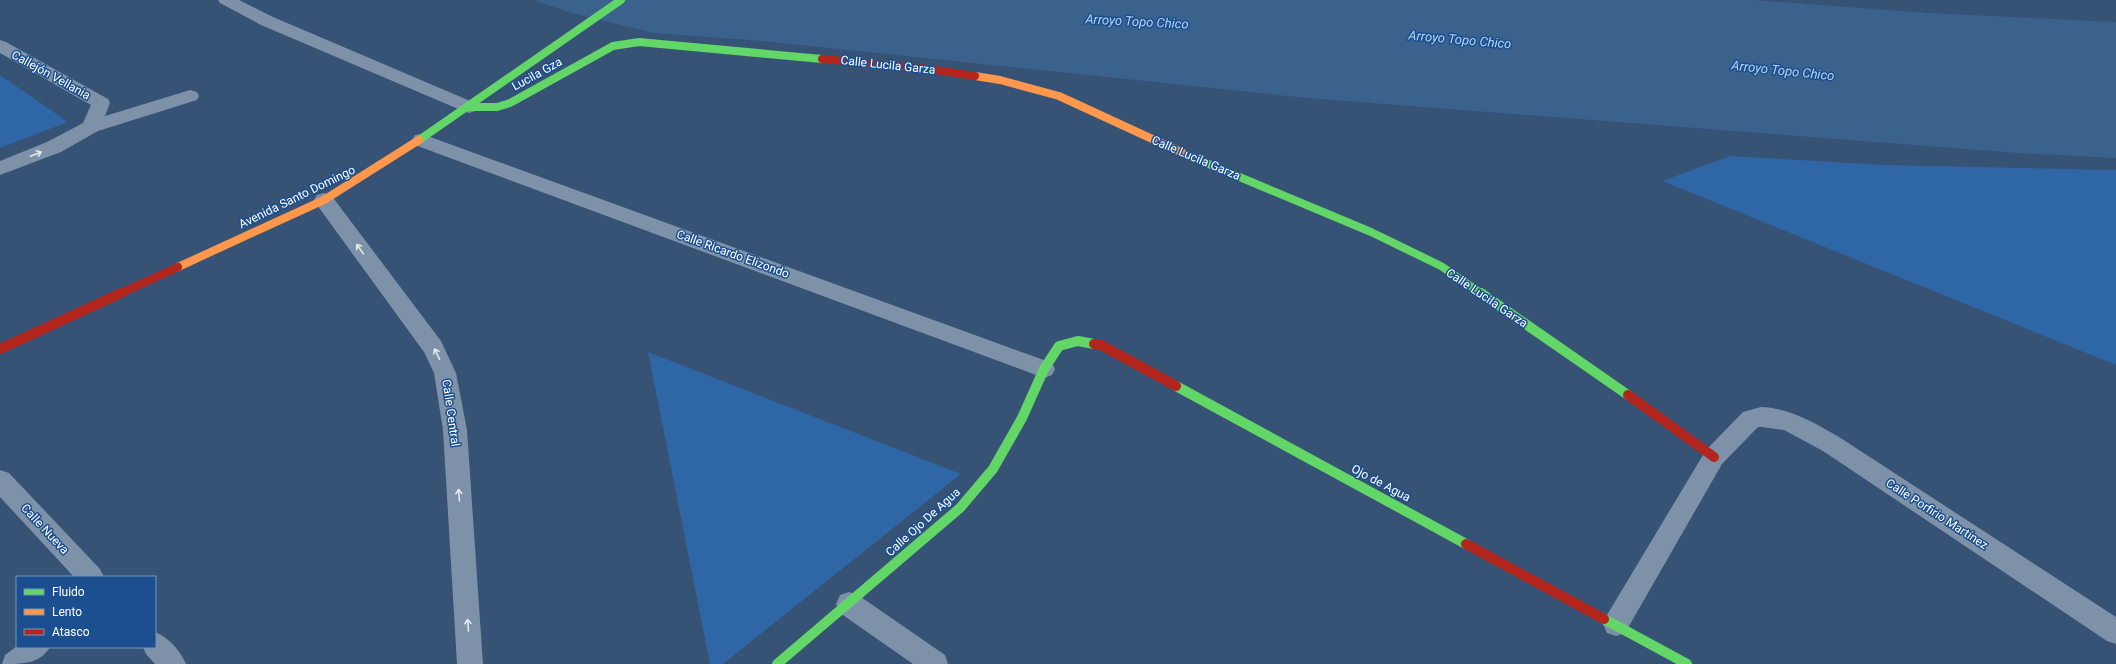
<svg xmlns="http://www.w3.org/2000/svg" width="2116" height="664" font-family="Roboto,sans-serif">
	<style>
		.green { fill: #2f66a5 }
		.water { fill: #3b618d }
		.lines { fill: none; stroke-linecap: round; stroke-linejoin: round }
		.lane { fill: #7d92a8; fill-rule: evenodd }
		.street { fill: #7d92a8; fill-rule: evenodd }
		.fast-far1 { stroke: #63d668; stroke-width: 8 }
		.fast { stroke: #63d668; stroke-width: 10 }
		.slow { stroke: #ff974d; stroke-width: 8 }
		.jam-far1 { stroke: #b3261e; stroke-width: 8 }
		.jam { stroke: #b3261e; stroke-width: 10 }
		.oneway { stroke: #e5e9ee }
		.labels { text-anchor: middle; stroke-width: 3; stroke-linejoin: round; paint-order: stroke }
		.street-label { font-size: 12px; fill: #fff; stroke: #1b4f8f }
		.water-label { font-size: 13px; font-style: italic; fill: #b5d3f5; stroke: #1b4f8f }
	</style>
	<rect width="100%" height="100%" fill="#365274"/>
	<path class="green" d="M 0,75 L 68,122 L 0,148 Z
		M 1730,156 L 1885,165 L 2116,170 L 2116,365 L 1662,181 Z
		M 648,352 L 961,474 L 723,664 L 710,664 Z"/>
	<path class="water" d="M 534,0 L 1753,0 L 1927,13 L 2116,22 L 2116,158 L 2018,153 L 1307,98 L 762,41 L 653,33 L 568,12 Z"/>
	<g class="lines">
		<path class="lane" d="M 218,0 L 239,0 L 273,17 L 475,103 L 478,107 L 475,111 L 469,113 L 463,111 L 261,25 L 220,3 Z"/>
		<path class="street" d="M 0,40 L 6,42 L 108,99 L 110,103 L 105,116 L 190,90 L 197,92 L 199,96 L 197,100 L 98,131 L 61,152 L 0,175 L 0,161 L 47,142 L 83,123 L 91,105 L 0,53 Z
			M 422,134 L 1052,363 L 1055,369 L 1052,375 L 1044,378 L 1036,375 L 415,145 L 412,140 L 415,135 Z
			M 324,193 L 331,195 L 441,341 L 456,373 L 467,430 L 483,664 L 457,664 L 443,430 L 434,373 L 424,352 L 317,205 L 314,200 L 317,195 Z
			M 1761,407 C 1790,408 1815,423 1839,437 L 2116,617 L 2116,644 L 2107,641 L 1823,451 L 1784,430 L 1761,427 L 1758,427 L 1722,464 L 1625,633 L 1616,636 L 1607,633 L 1603,624 L 1607,615 L 1706,450 L 1743,412 Z
			M 0,470 L 9,473 L 100,569 L 104,577 L 74,577 L 0,497 Z
			M 849,592 L 858,595 L 945,655 L 948,664 L 913,664 L 840,613 L 836,604 L 840,595 Z
			M 155,632 C 169,638 180,650 186,664 L 155,664 L 146,654 L 143,647 L 155,647 Z
			M 17,646 L 17,647 L 50,647 C 40,664 23,664 2,664 L 5,655 Z"/>
		<path class="fast-far1" d="M 469,107 L 497,107 L 510,103 L 613,46 L 639,42 L 822,59
			M 419,140 L 621,0
			M 1187,155 L 1371,232 L 1441,266 L 1482,294"/>
		<path class="fast" d="M 1481,293 L 1628,395
			M 1176,386 L 1466,544
			M 1604,619 L 1687,664
			M 777,664 L 960,508 L 993,469 L 1022,418 L 1044,369 L 1059,346 L 1078,341 L 1094,344"/>
		<path class="slow" d="M 975,76 L 1000,80 L 1059,96 L 1187,155
			M 178,267 L 324,200 L 419,140"/>
		<path class="jam-far1" d="M 822,59 L 928,69 L 975,76
			M 119,294 L 178,267"/>
		<path class="jam" d="M 1094,344 L 1101,345 L 1176,386
			M 0,349 L 121,293
			M 1628,395 L 1714,457
			M 1466,544 L 1604,619"/>
	</g>
	<defs><path id="oneway-shaft" d="M-6 0H5M1.5-3L5.5 0L1.5 3" fill="none" stroke-width="1.6" stroke-linecap="round" stroke-linejoin="round"/></defs>
	<g class="oneway">
		<use href="#oneway-shaft" transform="translate(36 154) rotate(-21)"/>
		<use href="#oneway-shaft" transform="translate(360 249) rotate(-126)"/>
		<use href="#oneway-shaft" transform="translate(437 354) rotate(-115)"/>
		<use href="#oneway-shaft" transform="translate(459 495) rotate(-94)"/>
		<use href="#oneway-shaft" transform="translate(468 625) rotate(-94)"/>
	</g>
	<g class="labels">
		<g class="street-label">
			<text transform="translate(888 65) rotate(6)" y="4">Calle Lucila Garza</text>
			<text transform="translate(537 74) rotate(-29)" y="4">Lucila Gza</text>
			<text transform="translate(51 75) rotate(29)" y="4">Callejón Vellania</text>
			<text transform="translate(1196 158) rotate(23)" y="4">Calle Lucila Garza</text>
			<text transform="translate(297 197) rotate(-26)" y="4">Avenida Santo Domingo</text>
			<text transform="translate(733 254) rotate(20)" y="4">Calle Ricardo Elizondo</text>
			<text transform="translate(1487 298) rotate(34)" y="4">Calle Lucila Garza</text>
			<text transform="translate(451 413) rotate(82)" y="4">Calle Central</text>
			<text transform="translate(1381 483) rotate(28)" y="4">Ojo de Agua</text>
			<text transform="translate(1937 514) rotate(33)" y="4">Calle Porfirio Martínez</text>
			<text transform="translate(923 522) rotate(-42)" y="4">Calle Ojo De Agua</text>
			<text transform="translate(45 529) rotate(47)" y="4">Calle Nueva</text>
		</g>
		<g class="water-label">
			<text transform="translate(1137 21) rotate(3)" y="5">Arroyo Topo Chico</text>
			<text transform="translate(1460 39) rotate(5)" y="5">Arroyo Topo Chico</text>
			<text transform="translate(1783 70) rotate(6)" y="5">Arroyo Topo Chico</text>
		</g>
	</g>
	<rect x="16" y="576" width="140" height="72" fill="#1b4f8f" stroke="#7695bc"/>
	<rect x="24" y="589" width="20" height="6" fill="#63d668" stroke="#7695bc"/>
	<text x="52" y="596" font-size="12" fill="#ffffff">Fluido</text>
	<rect x="24" y="609" width="20" height="6" fill="#ff974d" stroke="#7695bc"/>
	<text x="52" y="616" font-size="12" fill="#ffffff">Lento</text>
	<rect x="24" y="629" width="20" height="6" fill="#b3261e" stroke="#7695bc"/>
	<text x="52" y="636" font-size="12" fill="#ffffff">Atasco</text>
</svg>
